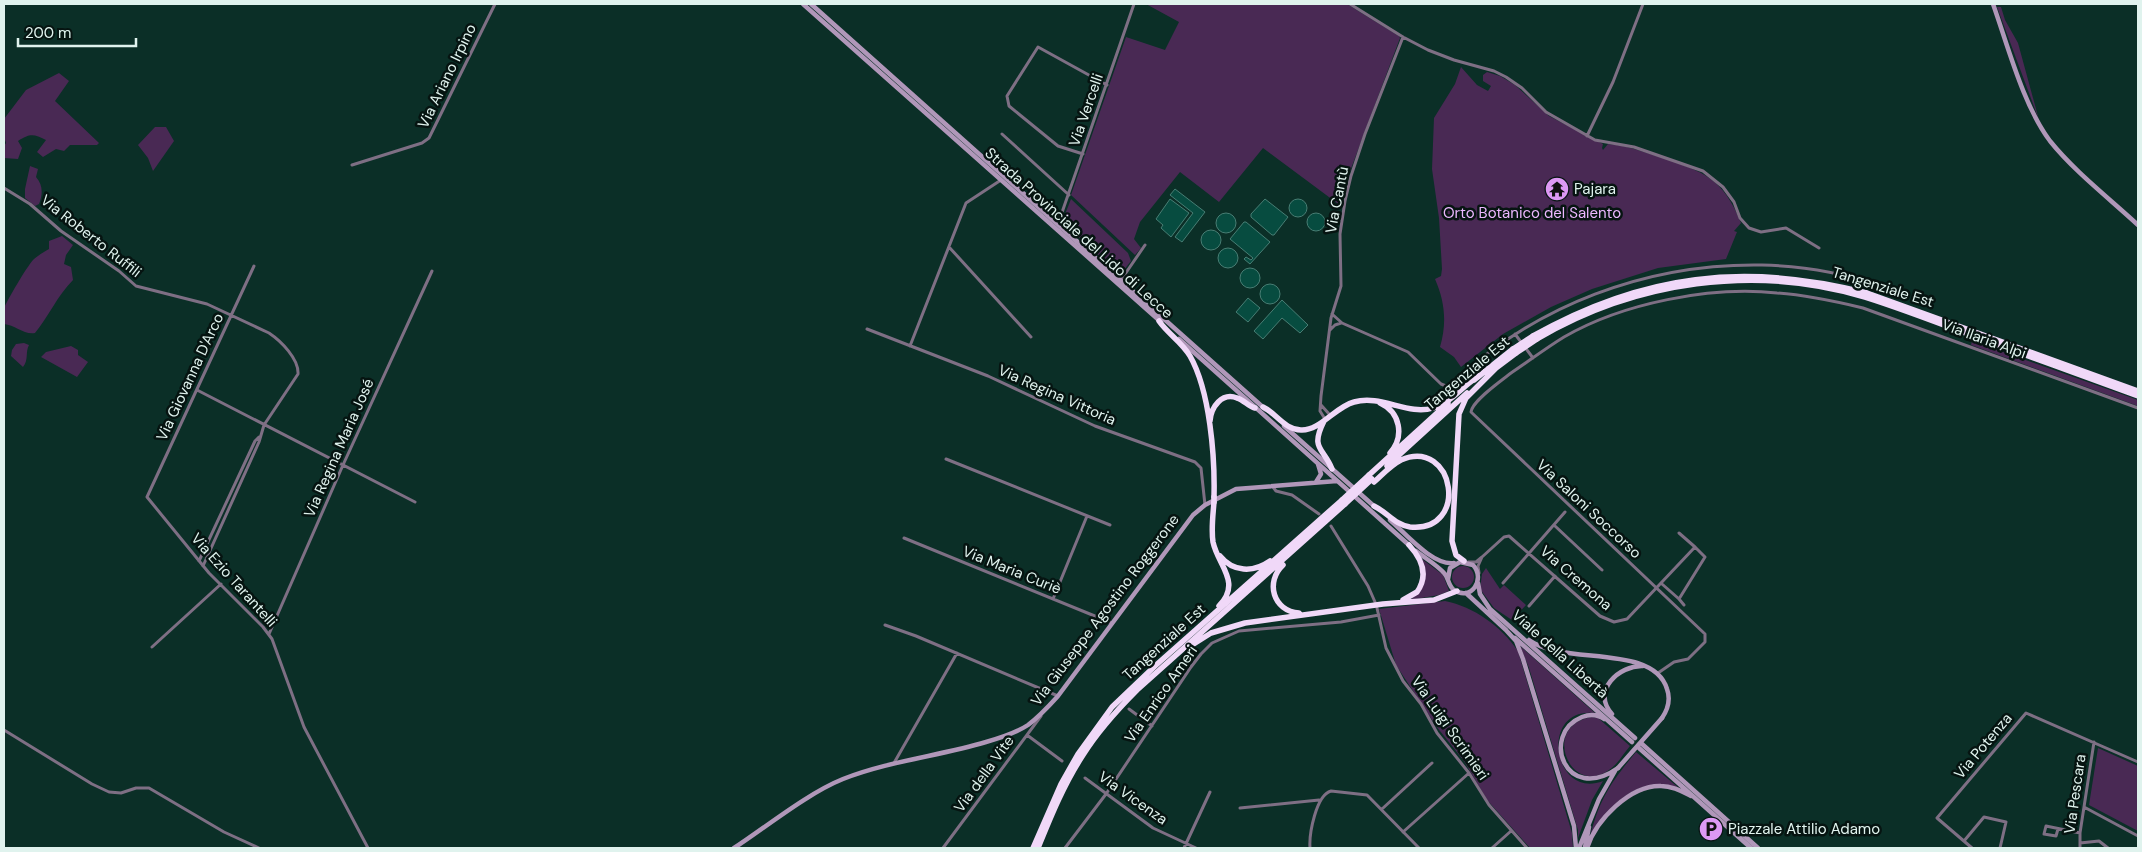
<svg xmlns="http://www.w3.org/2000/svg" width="2142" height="852" font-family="'DM Sans',sans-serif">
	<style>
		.green { fill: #492954 }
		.water { fill: #074c40; stroke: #487e74 }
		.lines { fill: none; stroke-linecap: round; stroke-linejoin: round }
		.street { stroke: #7e6f84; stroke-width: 3 }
		.secondary { stroke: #b097b9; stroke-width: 4.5 }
		.highway { stroke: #f0d8f8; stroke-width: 5.5 }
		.secondary-bridge { stroke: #b097b9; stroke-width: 4.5 }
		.highway-bridge { stroke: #f0d8f8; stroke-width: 5.5 }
		.labels { text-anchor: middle; stroke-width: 5; stroke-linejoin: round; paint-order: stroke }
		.street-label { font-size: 15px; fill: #e0f3ee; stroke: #061411 }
		.poi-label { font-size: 15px; fill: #e0f3ee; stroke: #061411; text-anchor: start }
		.park-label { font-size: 15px; fill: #ecb7ff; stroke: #061411 }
	</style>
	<rect width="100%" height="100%" fill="#0b2f27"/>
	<path class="green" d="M 1146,4 L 1347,4 L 1399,36 L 1400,38 L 1349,174 L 1341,206 L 1263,148 L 1219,202 L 1180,172 L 1140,222 L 1134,239 L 1141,248 L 1135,255 L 1071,195 L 1126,37 L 1165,50 L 1179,22 Z
		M 1997,7 L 2001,7 L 2005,20 L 2018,43 L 2039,120 Z
		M 1461,67 L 1477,85 L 1488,91 L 1491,86 L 1483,81 L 1483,75 L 1487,72 L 1500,76 L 1515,85 L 1549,116 L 1603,144 L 1602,148 L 1603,150 L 1608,144 C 1626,145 1643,152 1660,157 C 1704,172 1723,178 1741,223 L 1734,231 L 1737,232 L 1726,259 L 1658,268 L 1592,289 L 1551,307 L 1503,334 L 1461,367 L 1454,357 L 1440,347 C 1447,323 1445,302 1435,279 L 1441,276 L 1442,269 L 1439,218 L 1432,169 L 1434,118 L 1455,84 Z
		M 59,73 L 69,81 L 55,101 L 99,143 L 97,145 L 70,145 L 64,151 L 56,149 L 43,157 L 37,152 L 46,140 C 34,134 30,133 18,141 L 22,148 L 18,159 L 4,158 L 4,146 L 6,143 L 4,137 L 4,119 L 26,90 Z
		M 155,127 L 166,127 L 174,141 L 153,171 L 148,158 L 138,145 Z
		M 30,166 L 38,169 L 36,177 C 43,185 43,194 39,204 L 35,206 L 25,198 L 25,189 Z
		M 1071,199 L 1128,253 L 1131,261 L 1120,275 L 1062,222 Z
		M 62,236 L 73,245 L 66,255 L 64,264 L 71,267 L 73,280 C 57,296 49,316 35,333 C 24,335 15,325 4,324 C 4,319 3,313 4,308 C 8,299 26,268 33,260 C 37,256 44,252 49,249 L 49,241 Z
		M 1972,341 L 2138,400 L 2138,406 L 1971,345 Z
		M 24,343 L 29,345 C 25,352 29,360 23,367 L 11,356 L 12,350 L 16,344 Z
		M 71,346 L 78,350 L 78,355 L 88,362 L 77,377 L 41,357 L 46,352 Z
		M 1422,559 L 1443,575 L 1449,591 L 1439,595 L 1410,600 C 1422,592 1426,573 1422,559 Z
		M1452 577a11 11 0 1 1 22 0a11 11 0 1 1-22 0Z
		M 1486,568 L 1500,589 L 1504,585 L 1526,605 L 1512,620 L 1494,608 L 1480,589 L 1482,574 Z
		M 1445,601 C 1474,607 1501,626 1518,651 L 1572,833 L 1573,848 L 1530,848 L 1487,800 L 1464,761 L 1436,726 L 1396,665 L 1379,609 Z
		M 1520,646 L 1595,713 C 1538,706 1553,801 1603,781 L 1592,800 L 1578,838 L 1578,830 L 1529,668 Z
		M 1592,717 L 1598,718 L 1630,746 C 1623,754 1618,764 1609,770 C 1570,798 1540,725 1592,717 Z
		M 2098,748 L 2138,766 L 2138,831 L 2089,805 Z
		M 1636,752 L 1680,789 C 1642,772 1608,805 1590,837 C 1599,799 1612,781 1636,752 Z"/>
	<path class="water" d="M 1175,189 L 1205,212 L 1182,242 L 1175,237 L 1193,213 L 1170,195 Z
		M1289 208a9 9 0 1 1 18 0a9 9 0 1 1-18 0Z
		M 1170,199 L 1189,213 L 1171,237 L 1161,228 L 1163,225 L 1156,219 Z
		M 1265,199 L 1288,217 L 1274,235 L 1272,235 L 1251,217 L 1251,214 Z
		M1307 222a9 9 0 1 1 18 0a9 9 0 1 1-18 0Z
		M1216 223a10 10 0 1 1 20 0a10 10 0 1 1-20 0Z
		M 1244,222 L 1246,222 L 1270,242 L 1250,264 L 1244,259 L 1246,257 L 1251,260 L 1253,258 L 1230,239 Z
		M1201 240a10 10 0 1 1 20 0a10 10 0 1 1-20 0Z
		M1218 258a10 10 0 1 1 20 0a10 10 0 1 1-20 0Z
		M1240 278a10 10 0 1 1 20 0a10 10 0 1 1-20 0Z
		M1260 294a10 10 0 1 1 20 0a10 10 0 1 1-20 0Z
		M 1248,298 L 1260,308 L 1248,322 L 1236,312 Z
		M 1282,300 L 1308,325 L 1300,333 L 1282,318 L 1263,339 L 1254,331 Z"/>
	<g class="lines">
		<path class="street" d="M 1350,4 L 1403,37 L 1428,50 L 1454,60 L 1494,71 L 1506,77 L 1522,88 L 1546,112 L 1595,140 L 1634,147 L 1703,171 L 1723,187 L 1734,202 L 1740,218 L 1749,228 L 1761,232 L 1786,228 L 1819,248
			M 1002,134 L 1069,195
			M 1587,136 L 1613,82 L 1643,4
			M 1083,154 L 1058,146 L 1009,106 L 1007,96 L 1038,47 L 1107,85
			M 352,165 L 422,143 L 429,138 L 495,4
			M 4,188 L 30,204 L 61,231 L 119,271 L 136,286 L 207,304 L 269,333 C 281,341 299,359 298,374 L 264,425 L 259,442 L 203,566
			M 1058,224 L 1134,4
			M 949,247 L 1031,337
			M 254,266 L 147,497 L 209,573 L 263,627 L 272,639 L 304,727 L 368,848
			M 1121,280 L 1145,245
			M 1332,314 L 1342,323 L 1408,352 L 1441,384 L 1446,386 L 1452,384 C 1535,305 1647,263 1762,265 C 1800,266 1838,271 1873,285
			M 867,329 L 988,376 L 1095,426 L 1195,462 L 1201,468 L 1205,505
			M 1330,330 L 1335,325 L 1341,323
			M 1515,334 L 1533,358
			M 910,346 L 966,203 L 1001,180
			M 197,390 L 415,502
			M 1321,405 L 1330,415
			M 1325,419 L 1320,411 L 1321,396 L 1331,318 L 1341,286 L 1340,234 L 1345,201 L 1351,176 L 1365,134 L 1403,37
			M 946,459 L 1110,525
			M 1273,487 L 1276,491 L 1292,495 L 1319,514
			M 1331,526 L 1368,586 L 1375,602
			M 1555,526 L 1602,570
			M 1679,533 L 1695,547
			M 904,538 L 1112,623
			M 1482,557 L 1504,537 L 1509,536 L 1600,616 L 1614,622 L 1627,619 L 1695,547 L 1705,557 L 1679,599 L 1662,584
			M 199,561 L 255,441 L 259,437
			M 1468,562 L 1476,562 L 1482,557 L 1478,566 L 1479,573
			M 1503,583 L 1565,512
			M 1053,599 L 1087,516
			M 1679,599 L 1684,605
			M 1529,606 L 1555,576
			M 1377,608 L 1386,648 L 1403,681 L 1421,704 L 1437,733 L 1469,773 L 1489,805 L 1527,848
			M 885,625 L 916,636 L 1058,696
			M 269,634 L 343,465 L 432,271
			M 152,647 L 221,584
			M 1658,673 L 1674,662 L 1688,659 L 1705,642 L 1705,634 L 1471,412 C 1472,401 1502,380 1511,373 C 1529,361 1546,348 1564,337 C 1623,303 1710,286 1777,293 C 1806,295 1834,301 1863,308 L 2138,408
			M 1129,709 L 1152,726
			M 4,730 L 92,784 L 109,792 L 121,793 L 136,788 L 149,788 L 224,832 L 259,848
			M 1027,735 L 1062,761
			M 894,763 L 957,653
			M 1085,778 L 1153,828 L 1196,848
			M 2084,807 L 2138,836
			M 1240,808 L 1319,800
			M 1382,809 L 1432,763
			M 2058,829 L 2056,836 L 2044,834 L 2046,826 L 2080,833
			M 1403,832 L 1469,773
			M 1964,841 L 1984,817 L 2006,822 L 2000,848
			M 2080,843 L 2099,841 L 2108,848
			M 943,848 L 1041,716
			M 1065,848 L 1106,794 L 1191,667 L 1201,654 L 1212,643 L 1239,631 L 1341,622 L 1379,615
			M 1184,848 L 1210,792
			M 1310,848 C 1309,834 1316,795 1331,791 L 1367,795 L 1419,848
			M 1492,848 L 1511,831
			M 1972,848 L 1937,818 L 2026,713 L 2138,762
			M 2080,848 L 2080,833 L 2094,742"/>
		<path class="secondary" d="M 803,4 L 1161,322
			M 811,4 L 1265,409
			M 1993,4 C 2008,46 2023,105 2050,141 C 2074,171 2110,199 2138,225
			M 1179,339 L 1410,546
			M 1284,426 L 1375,507
			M 1316,482 L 1321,474 L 1318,464
			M 1390,520 C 1406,534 1433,566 1454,563
			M 1416,551 C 1425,558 1437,565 1444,573 C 1449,578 1448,586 1454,590 C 1471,602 1486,579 1473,565 L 1460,562 L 1450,568 L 1448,579
			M 1478,583 L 1480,594 L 1490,609 L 1635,738
			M 1466,593 L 1506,630
			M 1505,629 L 1516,641 L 1523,659 L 1574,826 L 1576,848
			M 1515,638 L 1632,742
			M 1529,640 C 1563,666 1653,643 1667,689 C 1671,700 1668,709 1662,718
			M 1612,714 C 1591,691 1619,665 1643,666
			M 1604,719 C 1597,714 1590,714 1582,717 C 1540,734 1565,805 1618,768
			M 1642,744 L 1758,848
			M 1639,748 L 1751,848
			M 1585,847 L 1589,827
			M 734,848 C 766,827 808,793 843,779 C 889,761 939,756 986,742 C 1000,738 1016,733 1028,725 C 1040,716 1049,706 1058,696 L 1193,515 L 1205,505 L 1236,489 L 1337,481
			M 1579,848 L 1599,799 L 1615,771
			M 1587,848 C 1596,820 1630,785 1661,786 C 1672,786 1681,791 1691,796"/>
		<path class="highway" d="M 1159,321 C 1168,334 1182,342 1190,356 C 1210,391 1215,457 1214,497
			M 1533,336 C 1643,274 1745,262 1867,293 L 2138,391
			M 1537,339 C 1635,281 1755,264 1865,297 C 1900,308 1934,321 1968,334 C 2025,355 2081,375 2138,396
			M 1496,368 L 1516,353
			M 1474,380 L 1513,349
			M 1380,403 C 1400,412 1405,436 1390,453
			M 1263,407 C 1276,413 1285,430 1301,430 C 1320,431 1335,407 1354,402 C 1381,394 1408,416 1433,408 C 1449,404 1462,387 1476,378
			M 1210,421 C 1211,407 1222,392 1237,398 C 1244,400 1248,406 1255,408
			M 1324,421 C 1310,449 1323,447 1332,469
			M 1387,466 L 1467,393
			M 1369,475 L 1448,403
			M 1214,502 C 1213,515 1211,529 1213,542 C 1218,566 1242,582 1219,606
			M 1374,506 C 1387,512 1395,525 1410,527 C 1470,533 1455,437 1401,460 C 1391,465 1383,474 1374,482
			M 1220,556 C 1233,572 1253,573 1270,561
			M 1464,561 L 1456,555 L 1452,541 L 1459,414 L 1466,398 L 1498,366
			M 1283,565 C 1265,582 1273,611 1299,613
			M 1403,600 L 1417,592 C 1429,575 1422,559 1409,545
			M 1192,645 L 1211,633 L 1245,623 L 1383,604 L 1434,600 L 1457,591
			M 1033,848 L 1061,784 L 1078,754 L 1112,707 L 1155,666 L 1342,500
			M 1038,848 C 1051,816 1064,784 1083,755 C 1098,731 1117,710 1137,690 L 1345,504"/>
		<path class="secondary-bridge" d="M 1618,768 L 1662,718"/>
		<path class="highway-bridge" d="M 1513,349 L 1533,336
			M 1516,353 L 1537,339
			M 1342,500 L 1369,475
			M 1214,502 L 1214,497
			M 1345,504 L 1372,479"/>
	</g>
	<defs>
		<g id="temple-disc" transform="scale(1.25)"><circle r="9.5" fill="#dd99f4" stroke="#061411"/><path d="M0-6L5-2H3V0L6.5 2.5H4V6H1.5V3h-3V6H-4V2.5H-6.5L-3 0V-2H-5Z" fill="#111"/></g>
		<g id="parking-disc" transform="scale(1.25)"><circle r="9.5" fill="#dd99f4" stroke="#061411"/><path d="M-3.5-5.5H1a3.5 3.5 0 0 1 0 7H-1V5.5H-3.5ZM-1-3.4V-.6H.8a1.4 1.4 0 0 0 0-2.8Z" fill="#111"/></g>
	</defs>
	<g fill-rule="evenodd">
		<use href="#temple-disc" x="1557" y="189"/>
		<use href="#parking-disc" x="1711" y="829"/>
	</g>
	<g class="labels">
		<g class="street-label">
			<text transform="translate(447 76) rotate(-64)" y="5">Via Ariano Irpino</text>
			<text transform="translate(1086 110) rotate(-71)" y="5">Via Vercelli</text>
			<text transform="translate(1337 200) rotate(-79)" y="5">Via Cantù</text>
			<text transform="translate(1079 233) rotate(42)" y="5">Strada Provinciale del Lido di Lecce</text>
			<text transform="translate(91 236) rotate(38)" y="5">Via Roberto Ruffili</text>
			<text transform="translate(1883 287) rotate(17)" y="5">Tangenziale Est</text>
			<text transform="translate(1984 339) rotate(20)" y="5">Via Ilaria Alpi</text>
			<text transform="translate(1467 373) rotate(-40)" y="5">Tangenziale Est</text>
			<text transform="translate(190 377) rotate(-65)" y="5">Via Giovanna D'Arco</text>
			<text transform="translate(1057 395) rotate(24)" y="5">Via Regina Vittoria</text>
			<text transform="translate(339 448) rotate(-66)" y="5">Via Regina Maria José</text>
			<text transform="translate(1589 509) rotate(43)" y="5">Via Saloni Soccorso</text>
			<text transform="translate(1012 570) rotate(22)" y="5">Via Maria Curiè</text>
			<text transform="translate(1576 578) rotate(41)" y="5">Via Cremona</text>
			<text transform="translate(234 580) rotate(48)" y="5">Via Ezio Tarantelli</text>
			<text transform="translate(1105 610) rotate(-53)" y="5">Via Giuseppe Agostino Roggerone</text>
			<text transform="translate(1164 642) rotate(-42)" y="5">Tangenziale Est</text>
			<text transform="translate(1560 654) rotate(42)" y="5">Viale della Libertà</text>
			<text transform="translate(1161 694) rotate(-55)" y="5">Via Enrico Ameri</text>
			<text transform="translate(1450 728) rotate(55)" y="5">Via Luigi Scrimieri</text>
			<text transform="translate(1983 746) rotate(-50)" y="5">Via Potenza</text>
			<text transform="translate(984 774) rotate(-54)" y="5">Via della Vite</text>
			<text transform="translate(2075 794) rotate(-82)" y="5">Via Pescara</text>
			<text transform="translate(1133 798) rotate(35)" y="5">Via Vicenza</text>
		</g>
		<g class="poi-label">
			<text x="1574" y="194">Pajara</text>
			<text x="1728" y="834">Piazzale Attilio Adamo</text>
		</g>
		<g class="park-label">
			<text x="1532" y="218">Orto Botanico del Salento</text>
		</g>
	</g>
	<rect width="2142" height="852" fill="none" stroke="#e0f3ee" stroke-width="10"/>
	<path d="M18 38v8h118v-8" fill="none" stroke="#e0f3ee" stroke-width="2.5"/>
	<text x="25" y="38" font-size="15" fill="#e0f3ee" stroke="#061411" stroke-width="4" paint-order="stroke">200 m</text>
</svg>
